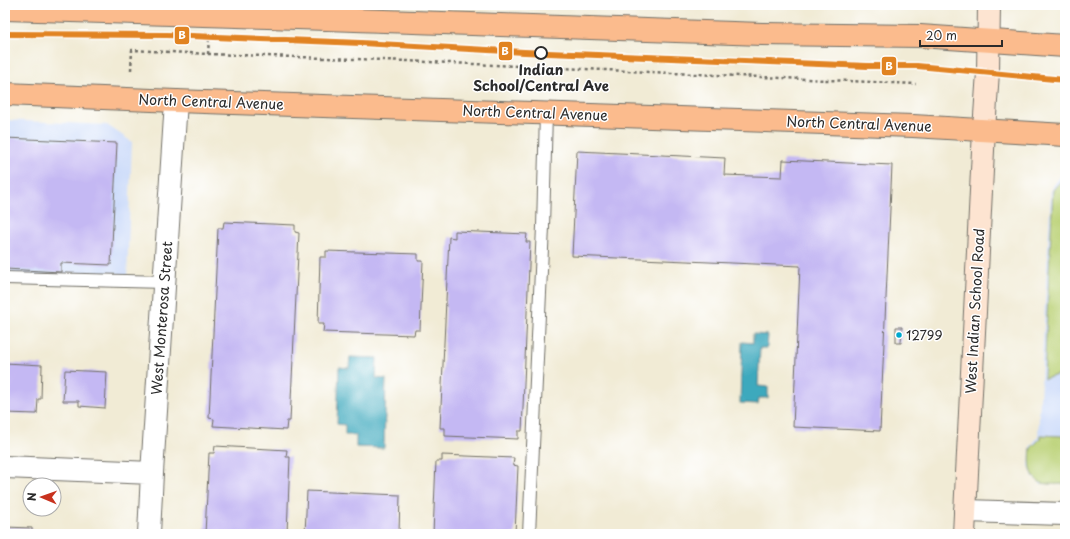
<svg xmlns="http://www.w3.org/2000/svg" width="1070" height="539" font-family="'Playpen Sans',sans-serif">
	<style>
		.built { fill: #ccdbf9 }
		.green { fill: #bbd277; stroke: #737e51 }
		.water { fill: #3da9bd; stroke: #346a74 }
		.building { fill: #c4b8f3 }
		.lines { fill: none; stroke-linecap: round; stroke-linejoin: round }
		.lane-casing { stroke: #706e66; stroke-width: 14 }
		.street-casing { stroke: #706e66; stroke-width: 24 }
		.secondary-casing { stroke: #706e66; stroke-width: 24 }
		.primary-casing { stroke: #706e66; stroke-width: 24 }
		.path { stroke: #706e66; stroke-width: 2.5; stroke-dasharray: 3 3; stroke-linecap: butt }
		.lane { stroke: #fff; stroke-width: 12 }
		.street { stroke: #fff; stroke-width: 22 }
		.secondary { stroke: #fde4d1; stroke-width: 22 }
		.primary { stroke: #fbbb8d; stroke-width: 22 }
		.rail-1-casing { stroke: #fff; stroke-width: 9 }
		.rail-1 { stroke: #e18321; stroke-width: 6 }
		.stop-dot { fill: #fff; stroke: #2b2b2b; stroke-width: 2 }
		.bus-dot { fill: #00a9ce; stroke: #fff; stroke-width: 1.5 }
		.labels { text-anchor: middle; stroke-width: 3; stroke-linejoin: round; paint-order: stroke }
		.bus-label { font-size: 13px; fill: #2b2b2b; stroke: #fff; text-anchor: start }
		.stop-label { font-size: 14px; font-weight: bold; fill: #2b2b2b; stroke: #fff }
		.street-label { font-size: 14px; fill: #2b2b2b; stroke: #fff }
		.line-badge { stroke: #fff; stroke-width: 1.5 }
		.badge-label { font-size: 11px; text-anchor: middle; font-weight: bold; fill: #fff }
	</style>
	<rect width="100%" height="100%" fill="#fff"/>
	<filter id="ink" filterUnits="userSpaceOnUse"><feTurbulence type="fractalNoise" baseFrequency=".025" numOctaves="2"/><feDisplacementMap in="SourceGraphic" scale="8" xChannelSelector="R" yChannelSelector="G"/><feConvolveMatrix kernelMatrix="1 2 1 2 8 2 1 2 1" color-interpolation-filters="sRGB"/></filter>
	<filter id="wash" filterUnits="userSpaceOnUse"><feTurbulence type="fractalNoise" baseFrequency=".012" numOctaves="4" result="noise"/><feDisplacementMap in="SourceGraphic" scale="16" xChannelSelector="R" yChannelSelector="G"/><feGaussianBlur stdDeviation="0.9" result="paint"/><feColorMatrix in="noise" values="0 0 0 0 0 0 0 0 0 0 0 0 0 0 0 0 0 1.4 0 .05"/><feComposite in="paint" operator="in"/></filter>
	<g filter="url(#wash)">
		<rect width="100%" height="100%" fill="#f1ebd5"/>
		<path class="built" d="M 5,120 L 107,125 L 132,142 L 127,278 L 5,277 Z
			M 1062,174 L 1065,174 L 1065,485 L 1041,484 L 1033,477 L 1029,466 L 1030,447 L 1038,437 L 1051,189 Z"/>
		<path class="green" d="M 1065,176 L 1065,364 L 1064,371 L 1057,375 L 1044,379 L 1053,190 Z
			M 1040,435 L 1062,436 L 1065,437 L 1065,484 C 1058,484 1049,485 1042,483 C 1028,478 1030,458 1031,448 L 1040,439 Z"/>
		<path class="water" d="M 753,334 L 768,335 L 767,348 L 760,348 L 758,386 L 768,387 L 768,398 L 759,398 L 758,404 L 740,403 L 742,342 L 753,343 Z
			M 350,357 L 377,358 L 376,378 L 386,379 L 384,448 L 356,447 L 356,435 L 345,435 L 345,425 L 337,424 L 339,367 L 349,368 Z"/>
		<g id="blocks">
			<path class="building" d="M 5,138 L 117,143 L 111,265 L 61,263 L 61,272 L 5,269 Z
				M 577,151 L 725,158 L 724,175 L 782,177 L 783,160 L 892,165 L 880,431 L 793,427 L 800,266 L 572,256 Z
				M 224,222 L 295,225 L 295,232 L 299,233 L 290,421 L 287,421 L 286,430 L 213,426 L 214,419 L 209,418 L 218,228 L 223,228 Z
				M 455,231 L 527,234 L 526,242 L 530,242 L 522,431 L 518,431 L 518,439 L 445,436 L 445,428 L 440,428 L 449,237 L 455,238 Z
				M 326,251 L 418,254 L 418,261 L 423,261 L 420,330 L 415,330 L 414,335 L 323,332 L 324,324 L 318,324 L 320,257 L 326,257 Z
				M 896,327 L 902,327 L 901,343 L 896,343 Z
				M 5,363 L 42,365 L 41,399 L 38,399 L 37,414 L 5,413 Z
				M 65,370 L 107,372 L 105,408 L 79,406 L 79,401 L 63,401 Z
				M 215,446 L 287,450 L 286,457 L 290,457 L 287,534 L 205,534 L 209,453 L 214,453 Z
				M 442,455 L 514,458 L 513,465 L 518,466 L 515,534 L 433,534 L 436,461 L 442,461 Z
				M 307,491 L 400,495 L 399,534 L 305,534 Z
				M 5,527 L 32,528 L 32,534 L 5,534 Z"/>
		</g>
	</g>
	<g filter="url(#ink)">
		<use href="#blocks" fill-opacity="0" stroke="#706e66" stroke-width="1"/>
		<g class="lines">
			<g class="lane-casing">
				<path id="lane" d="M 5,278 L 165,282
					M 529,534 L 543,227 L 546,113"/>
			</g>
			<g class="street-casing">
				<path id="street" d="M 5,467 L 152,473
					M 965,511 L 1065,514
					M 149,534 L 152,473 L 176,101"/>
			</g>
			<g class="secondary-casing">
				<path id="secondary" d="M 964,534 L 984,130 L 988,72 L 989,5"/>
			</g>
			<g class="primary-casing">
				<path id="primary" d="M 5,9 L 268,17 L 762,34 L 920,36 L 1065,46
					M 5,94 L 176,101 L 913,126 L 1065,135"/>
			</g>
			<path class="path" d="M 208,54 L 384,60 L 916,84
				M 131,70 L 132,50 L 208,54 L 209,39"/>
			<use href="#lane" class="lane"/>
			<use href="#street" class="street"/>
			<use href="#secondary" class="secondary"/>
			<use href="#primary" class="primary"/>
			<g class="rail-1-casing">
				<path id="rail-1" d="M 5,34 L 167,35 L 361,43 L 524,52 L 868,66 L 917,66 L 1065,80"/>
			</g>
			<use href="#rail-1" class="rail-1"/>
		</g>
	</g>
	<circle class="stop-dot" cx="541" cy="53" r="6"/>
	<circle class="bus-dot" cx="899" cy="335" r="3.5"/>
	<g class="labels">
		<g class="bus-label">
			<text x="906" y="340">12799</text>
		</g>
		<g class="stop-label">
			<text x="541" y="75">Indian<tspan x="541" dy="16">School/Central Ave</tspan></text>
		</g>
		<g class="street-label">
			<text transform="translate(211 102) rotate(2)" y="5">North Central Avenue</text>
			<text transform="translate(535 113) rotate(2)" y="5">North Central Avenue</text>
			<text transform="translate(859 124) rotate(2)" y="5">North Central Avenue</text>
			<text transform="translate(975 311) rotate(-87)" y="5">West Indian School Road</text>
			<text transform="translate(162 318) rotate(-86)" y="5">West Monterosa Street</text>
		</g>
	</g>
	<g class="line-badge">
		<rect x="174" y="26" width="16" height="19" rx="4" fill="#e18321"/>
		<rect x="498" y="41" width="15" height="20" rx="4" fill="#e18321"/>
		<rect x="881" y="56" width="16" height="20" rx="4" fill="#e18321"/>
	</g>
	<g class="badge-label">
		<text x="182" y="39">B</text>
		<text x="505" y="55">B</text>
		<text x="889" y="70">B</text>
	</g>
	<rect width="1070" height="539" fill="none" stroke="#fff" stroke-width="20"/>
	<g transform="translate(42 497) rotate(272)"><circle r="19" fill="#ffffff" stroke="#aaaaaa"/>
	<path d="M0-3L7 15L0 10L-7 15Z" fill="#c8321e"/>
	<text y="-6" font-size="11" font-weight="bold" text-anchor="middle" fill="#2b2b2b">N</text>
	</g>
	<path d="M920 40v6h82v-6" fill="none" stroke="#2b2b2b" stroke-width="2"/>
	<text x="926" y="40" font-size="12" fill="#2b2b2b" stroke="#ffffff" stroke-width="3" paint-order="stroke">20 m</text>
</svg>
